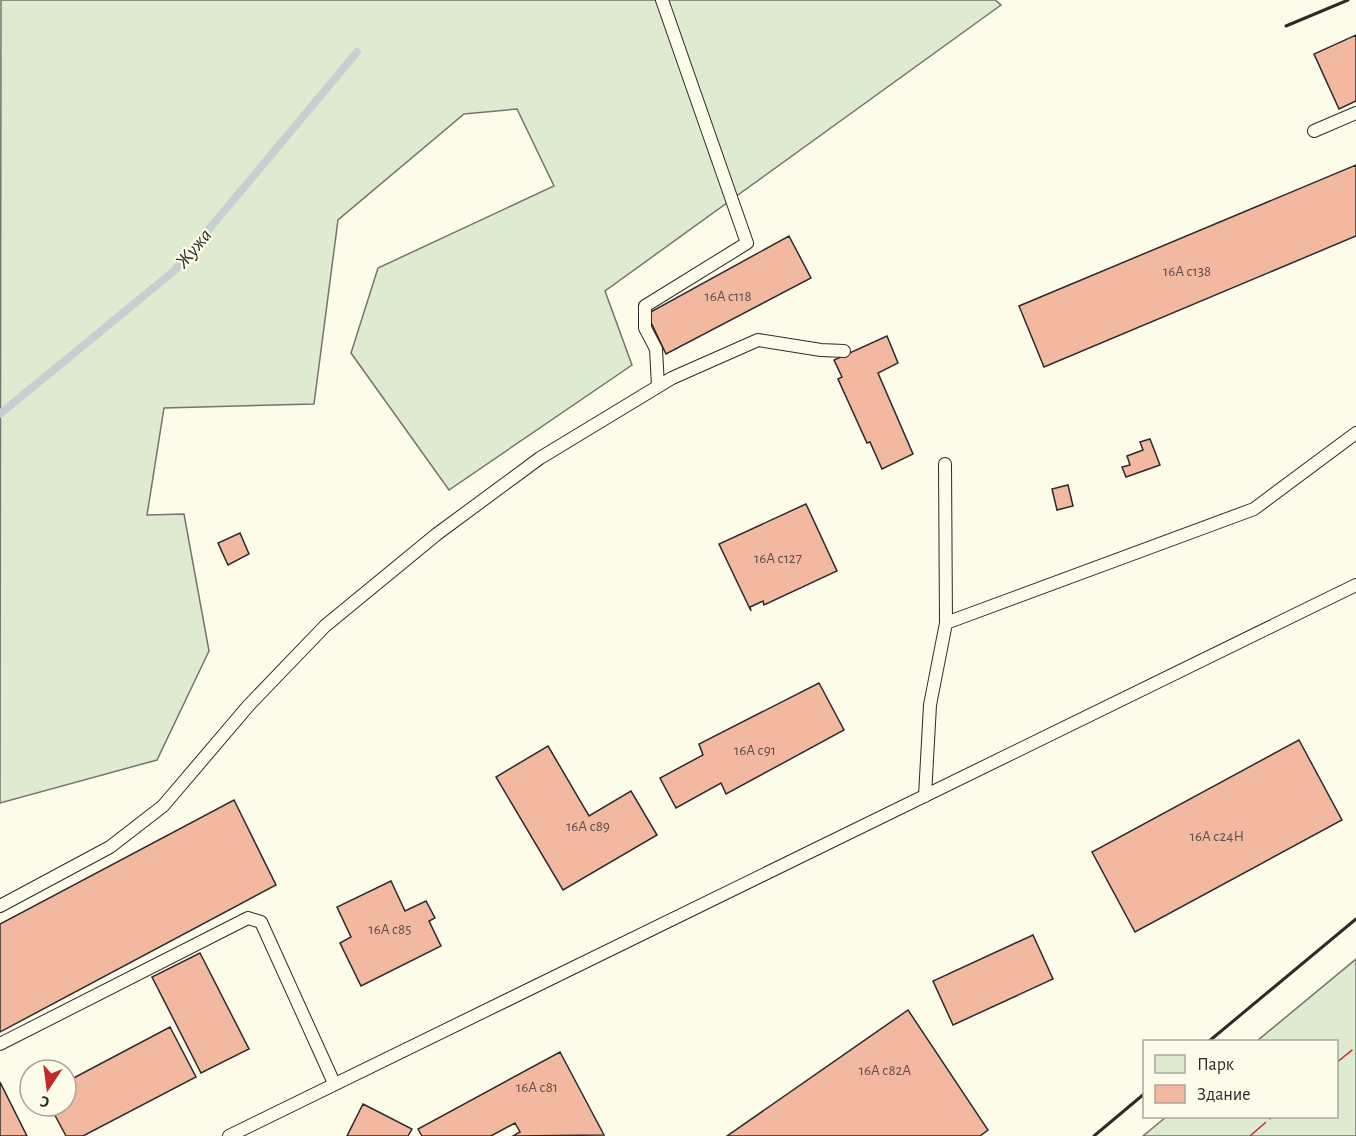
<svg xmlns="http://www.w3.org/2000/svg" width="1356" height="1136" font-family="'Alegreya Sans',sans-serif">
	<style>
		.green { fill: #deebd1; stroke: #74746e; stroke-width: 1.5 }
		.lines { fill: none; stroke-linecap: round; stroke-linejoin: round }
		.stream { stroke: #c7d0d0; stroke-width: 8 }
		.building { fill: #f2b8a0; stroke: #2b2b2b; stroke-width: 1.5 }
		.service-casing { stroke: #2b2b2b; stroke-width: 14 }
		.service { stroke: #fdfbea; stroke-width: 12 }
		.wall { stroke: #2b2b2b; stroke-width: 3 }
		.power { stroke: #c62828; stroke-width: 1.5; stroke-dasharray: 21 4.5 3 4.5; stroke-linecap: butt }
		.labels { text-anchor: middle; stroke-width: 4.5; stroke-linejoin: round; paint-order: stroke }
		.number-label { font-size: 15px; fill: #5d4e48 }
		.water-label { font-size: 20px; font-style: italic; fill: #2b2b2b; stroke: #fdfbea }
	</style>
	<rect width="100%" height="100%" fill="#fdfbea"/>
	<path class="green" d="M 1,0 L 995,0 L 1001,5 L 605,291 L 632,365 L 449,490 L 351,353 L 378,268 L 554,186 L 517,109 L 464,114 L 338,220 L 314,404 L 164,408 L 147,515 L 184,514 L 209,651 L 157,760 L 0,803 Z
		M 1356,959 L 1356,1136 L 1143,1136 L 1166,1117 L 1336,1116 L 1336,1042 L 1257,1041 Z"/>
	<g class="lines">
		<path class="stream" d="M 0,414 L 174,271 L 357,52"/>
	</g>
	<path class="building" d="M 1356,35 L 1356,101 L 1339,109 L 1314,54 Z
		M 1356,165 L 1356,236 L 1044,367 L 1019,306 Z
		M 789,236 L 811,278 L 666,354 L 647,314 Z
		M 887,336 L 898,363 L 878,373 L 913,454 L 882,469 L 870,442 L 867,443 L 838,379 L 842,377 L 834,360 Z
		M 1150,439 L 1160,465 L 1126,477 L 1122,467 L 1130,465 L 1127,456 L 1143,450 L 1140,442 Z
		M 1068,485 L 1073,506 L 1057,510 L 1052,489 Z
		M 806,504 L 837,571 L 764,605 L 763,601 L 750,607 L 751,611 L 719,544 Z
		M 240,533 L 249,554 L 228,565 L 218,543 Z
		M 819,683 L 844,730 L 726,794 L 721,783 L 676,808 L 660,778 L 703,755 L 699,744 Z
		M 1299,740 L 1342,820 L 1135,932 L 1092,852 Z
		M 548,746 L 589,816 L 631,791 L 657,835 L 563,890 L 496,777 Z
		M 234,800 L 276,885 L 0,1032 L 0,924 Z
		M 391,881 L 405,911 L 426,901 L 435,918 L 429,921 L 441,946 L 361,986 L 340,943 L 351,937 L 337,907 Z
		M 1033,935 L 1053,979 L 953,1025 L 933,981 Z
		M 200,953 L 249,1049 L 201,1073 L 152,977 Z
		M 908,1010 L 988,1130 L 980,1136 L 727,1136 Z
		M 170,1027 L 196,1077 L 83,1136 L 66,1136 L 50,1106 L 66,1106 L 66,1082 Z
		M 560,1052 L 604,1135 L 513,1136 L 520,1132 L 515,1123 L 491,1136 L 422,1136 L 418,1129 Z
		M 0,1082 L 27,1136 L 0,1136 Z
		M 363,1104 L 412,1129 L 408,1136 L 347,1136 Z"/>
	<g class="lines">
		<g class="service-casing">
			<path id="service" d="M 1314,131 L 1356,113
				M 658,386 L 656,349 L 645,328 L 645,306 L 747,243 L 662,0
				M 946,623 L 1254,509 L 1356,433
				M 925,796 L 930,705 L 946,623 L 945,464
				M 0,906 L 110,847 L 163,806 L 249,705 L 325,626 L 437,534 L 540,458 L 672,378 L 758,340 L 821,350 L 844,351
				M 0,1044 L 248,918 L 261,922 L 334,1083
				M 229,1136 L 1356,585"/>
		</g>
		<use href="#service" class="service"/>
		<path class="wall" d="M 1286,26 L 1348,0
			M 1208,1042 L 1356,919
			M 1094,1136 L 1144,1094"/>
		<path class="power" d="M 1336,1063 L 1356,1047
			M 1250,1136 L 1273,1116"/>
	</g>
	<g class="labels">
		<g class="number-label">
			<text x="1187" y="276">16А с138</text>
			<text x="728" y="301">16А с118</text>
			<text x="778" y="563">16А с127</text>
			<text x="755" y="755">16А с91</text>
			<text x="588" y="831">16А с89</text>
			<text x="1217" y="841">16А с24Н</text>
			<text x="390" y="934">16А с85</text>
			<text x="885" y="1075">16А с82А</text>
			<text x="537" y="1092">16А с81</text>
		</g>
		<g class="water-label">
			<text transform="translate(193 248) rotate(-50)" y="7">Жужа</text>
		</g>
	</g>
	<rect x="1143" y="1040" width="195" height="78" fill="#fdfbea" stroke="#a9a89e" stroke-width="1.5"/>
	<rect x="1155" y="1055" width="30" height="18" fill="#deebd1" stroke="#a9a89e" stroke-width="1.5"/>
	<text x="1197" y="1070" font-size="18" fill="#2b2b2b">Парк</text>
	<rect x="1155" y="1085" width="30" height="18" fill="#f2b8a0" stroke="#a9a89e" stroke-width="1.5"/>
	<text x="1197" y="1100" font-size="18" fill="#2b2b2b">Здание</text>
	<g transform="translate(48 1088) rotate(193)"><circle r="28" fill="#fdfbea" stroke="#a9a89e" stroke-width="1.5"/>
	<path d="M0-4.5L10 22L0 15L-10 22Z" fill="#c62828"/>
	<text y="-9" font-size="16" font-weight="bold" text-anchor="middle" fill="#2b2b2b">С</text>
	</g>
</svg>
